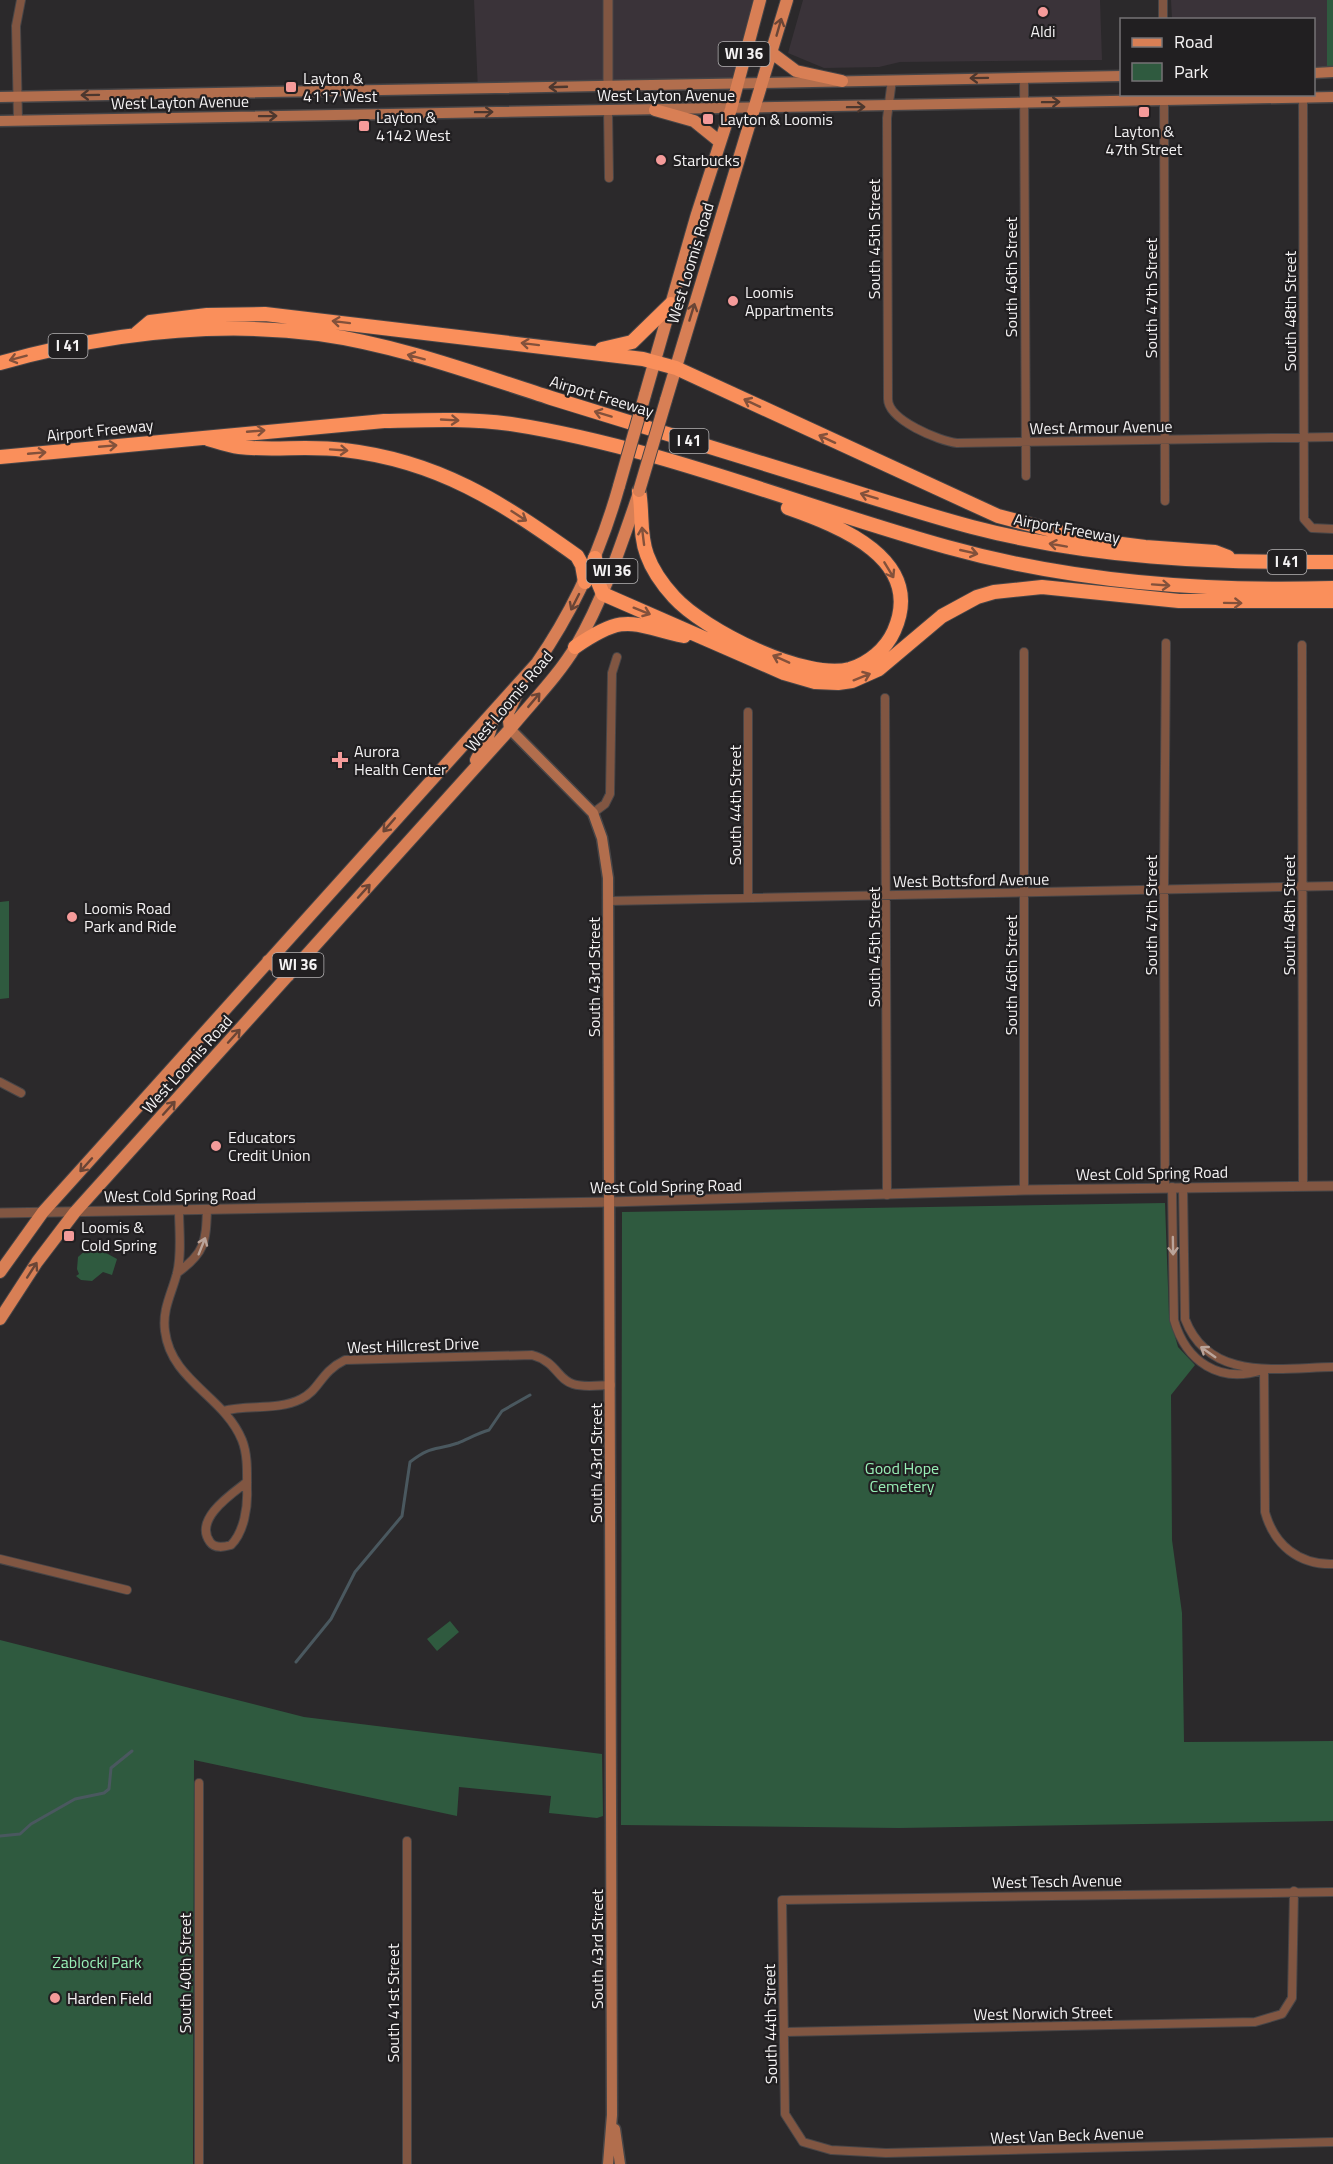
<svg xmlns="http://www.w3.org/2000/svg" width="1333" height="2164" font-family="'Titillium Web',sans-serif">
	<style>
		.built { fill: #3a3339 }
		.green { fill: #2f5a3f }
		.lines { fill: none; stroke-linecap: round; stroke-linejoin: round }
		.stream { stroke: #4a585f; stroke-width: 3 }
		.minor-casing { stroke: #474547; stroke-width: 10 }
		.tertiary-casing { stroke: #474547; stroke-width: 11 }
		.secondary-casing { stroke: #474547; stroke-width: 13 }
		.primary-casing { stroke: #474547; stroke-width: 14 }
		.motorway-casing { stroke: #474547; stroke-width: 16 }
		.minor { stroke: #815642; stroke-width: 8 }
		.tertiary { stroke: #815642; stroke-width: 9 }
		.secondary { stroke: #b26e4d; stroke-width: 10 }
		.primary { stroke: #d87f55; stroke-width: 12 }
		.motorway { stroke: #fa8f5b; stroke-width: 14 }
		.primary-bridge-casing { stroke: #474547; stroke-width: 14; stroke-linecap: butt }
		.primary-bridge { stroke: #d87f55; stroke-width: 12 }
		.oneway { stroke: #6a4536 }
		.oneway2 { stroke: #4c372e }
		.oneway3 { stroke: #83513b }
		.oneway4 { stroke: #baa49a }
		.poi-dot { fill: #f59b9a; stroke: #211f21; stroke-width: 2 }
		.labels { text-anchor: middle; stroke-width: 4.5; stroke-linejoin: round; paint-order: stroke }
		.shield { fill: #211f21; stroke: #b5b3b4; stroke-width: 1.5 }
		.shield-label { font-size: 15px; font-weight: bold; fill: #f4f2f3 }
		.poi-label { font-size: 16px; fill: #f4f2f3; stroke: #211f21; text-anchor: start }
		.street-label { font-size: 16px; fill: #f4f2f3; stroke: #211f21 }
		.park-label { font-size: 16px; fill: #98efb6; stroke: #211f21 }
	</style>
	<rect width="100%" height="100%" fill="#2b292b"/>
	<path class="built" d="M 474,0 L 757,0 L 736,81 L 478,91 Z
		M 803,0 L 1100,0 L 1102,60 L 900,62 L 879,67 L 824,68 L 788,53 Z
		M 1171,0 L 1327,0 L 1327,66 L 1314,66 L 1314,20 L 1172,19 Z"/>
	<path class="green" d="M 1327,0 L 1333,0 L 1333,66 L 1327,66 Z
		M 9,901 L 9,998 L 0,999 L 0,902 Z
		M 1165,1203 L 1169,1315 L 1178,1347 L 1195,1365 L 1171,1395 L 1172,1540 L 1182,1613 L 1184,1742 L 1333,1741 L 1333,1821 L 899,1828 L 621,1825 L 622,1212 Z
		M 97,1248 L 117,1259 L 112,1275 L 103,1272 L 92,1281 L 81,1280 L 76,1276 L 79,1274 L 77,1269 L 78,1257 L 87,1249 Z
		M 450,1621 L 459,1632 L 437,1651 L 427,1639 Z
		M 0,1640 L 304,1717 L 602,1754 L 603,1816 L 597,1818 L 549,1813 L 551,1796 L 459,1787 L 457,1816 L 194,1760 L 193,2164 L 0,2164 Z"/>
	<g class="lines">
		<path class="stream" d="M 296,1662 L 331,1619 L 355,1572 L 402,1516 L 410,1462 C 432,1445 435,1451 458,1443 C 468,1439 478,1433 489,1430 L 502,1411 L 530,1395
			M 0,1836 L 20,1834 L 31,1824 L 75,1799 L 104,1793 L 109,1789 L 111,1768 L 132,1751"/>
		<g class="minor-casing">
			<path id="minor" d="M 1163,0 L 1163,20
				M 1024,78 L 1026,476
				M 892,80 L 887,118 L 888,399 C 888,420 939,441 957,443 L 1333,437
				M 1164,94 L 1165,501
				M 1303,94 L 1304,519 L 1312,528 L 1333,529
				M 608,110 L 609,178
				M 18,120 L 16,26 L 21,0
				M 1302,645 L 1303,1186
				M 885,698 L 887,1195
				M 593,813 L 605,804 L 610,794 L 612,673 L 617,657
				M 748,898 L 748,712
				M 609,901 L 1333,886
				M 0,1082 L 21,1093
				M 1165,1187 L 1164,889 L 1166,643
				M 1172,1187 L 1174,1320 C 1186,1362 1220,1384 1262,1370
				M 1183,1187 L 1185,1319 C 1209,1382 1278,1368 1333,1367
				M 1024,1190 L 1024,652
				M 179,1210 C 179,1229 182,1254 177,1273 C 172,1293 162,1309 165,1331 C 171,1381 224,1396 242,1440 C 248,1455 247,1473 247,1489 C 248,1507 244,1532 231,1545 C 224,1547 215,1549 210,1542 C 193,1519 233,1493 247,1482
				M 177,1273 C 205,1253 206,1242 207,1209
				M 1264,1369 L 1265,1512 C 1274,1545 1299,1565 1333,1564
				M 223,1411 C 248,1404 277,1411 301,1399 C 320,1390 320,1372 345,1360 L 532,1355 C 557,1362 557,1379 573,1384 C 585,1388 600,1385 611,1385
				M 0,1559 L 127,1590
				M 407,1841 L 407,2164
				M 1333,1892 L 782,1900 L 785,2114 L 803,2142 L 831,2150 L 886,2153 L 1333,2142
				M 785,2032 L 1255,2022 L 1282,2014 L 1292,1998 L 1294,1891
				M 199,2164 L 199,1783"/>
		</g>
		<g class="tertiary-casing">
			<path id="tertiary" d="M 608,0 L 608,85
				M 0,1213 L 609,1202 L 1024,1190 L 1333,1186"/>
		</g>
		<g class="secondary-casing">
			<path id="secondary" d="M 1314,73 L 1333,72
				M 0,97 C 374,92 748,82 1122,76
				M 0,121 L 1333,97
				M 510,729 L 593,813 L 602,838 L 608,878 L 612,2115 L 608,2164
				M 615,2129 L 620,2164"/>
		</g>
		<g class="primary-casing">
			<path id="primary" d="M 772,53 L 796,71 L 842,81
				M 655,110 L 694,121 L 720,142
				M 645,395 L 697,214 L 731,109 L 760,0
				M 666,400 L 787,0
				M 510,729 L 508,713 L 517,694
				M 476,760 C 483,747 494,730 492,714
				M 268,961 L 288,976
				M 0,1272 L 43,1212 L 537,663 C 575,608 601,550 619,486
				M 0,1319 L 37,1262 L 75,1212 L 510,729 C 532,702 558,676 576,646 C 604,598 621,545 639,493"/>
		</g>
		<g class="motorway-casing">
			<path id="motorway" d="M 137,333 L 150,322 L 207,315 L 265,314 L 643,359 L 676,368 L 998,516 L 1090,540 L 1145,547 L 1215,552 L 1228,557
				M 602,349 L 632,342 L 671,304
				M 0,363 C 104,334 211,320 319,334 C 398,345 476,374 551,398 C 632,423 713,448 794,473 C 853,491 912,511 972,527 C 1091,558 1211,563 1333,562
				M 208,439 C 218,442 229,446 239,447 C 274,451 309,445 344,450 C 439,461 501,502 577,556 L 582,565 L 585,582
				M 0,457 L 384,421 C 426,420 469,418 511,424 C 660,447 802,507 947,547 C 1072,582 1203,592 1333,588
				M 639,491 C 643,512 639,534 647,555 C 652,569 663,585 674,597 C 704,630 805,681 850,669 C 869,663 886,649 894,631 C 926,559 839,526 788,508
				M 595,558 L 598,582 L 603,594 L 784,673 L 815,682 L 838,683 L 852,681 L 879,669 L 942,616 L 977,597 L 994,592 L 1042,587 L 1179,601 L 1333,601
				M 575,647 C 626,612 630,624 684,636"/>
		</g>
		<use href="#minor" class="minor"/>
		<use href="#tertiary" class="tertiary"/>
		<use href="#secondary" class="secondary"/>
		<use href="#primary" class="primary"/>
		<use href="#motorway" class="motorway"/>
		<g class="primary-bridge-casing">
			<path id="primary-bridge" d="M 619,486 L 645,395
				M 639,491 L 666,400"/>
		</g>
		<use href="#primary-bridge" class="primary-bridge"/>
	</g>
	<defs><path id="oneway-shaft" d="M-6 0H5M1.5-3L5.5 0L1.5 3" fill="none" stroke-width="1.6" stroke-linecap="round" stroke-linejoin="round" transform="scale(1.5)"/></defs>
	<g class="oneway">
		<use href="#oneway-shaft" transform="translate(779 27) rotate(-74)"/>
		<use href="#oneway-shaft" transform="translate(692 312) rotate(-73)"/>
		<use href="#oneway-shaft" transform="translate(575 602) rotate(117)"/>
		<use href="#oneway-shaft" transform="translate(534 700) rotate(-50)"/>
		<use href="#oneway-shaft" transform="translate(389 825) rotate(131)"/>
		<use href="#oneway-shaft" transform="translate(364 891) rotate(-48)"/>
		<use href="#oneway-shaft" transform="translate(234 1036) rotate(-48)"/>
		<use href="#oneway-shaft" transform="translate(169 1108) rotate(-48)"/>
		<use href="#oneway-shaft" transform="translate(86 1165) rotate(132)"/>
		<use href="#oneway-shaft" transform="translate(32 1270) rotate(-57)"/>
	</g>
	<g class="oneway2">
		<use href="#oneway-shaft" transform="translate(979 78) rotate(179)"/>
		<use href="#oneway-shaft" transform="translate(558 87) rotate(178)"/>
		<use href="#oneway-shaft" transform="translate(90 95) rotate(179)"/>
		<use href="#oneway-shaft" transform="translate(1051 102) rotate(-1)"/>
		<use href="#oneway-shaft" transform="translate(856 107) rotate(-1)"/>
		<use href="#oneway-shaft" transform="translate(484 112) rotate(-1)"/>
		<use href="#oneway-shaft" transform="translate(268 116) rotate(-1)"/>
	</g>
	<g class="oneway3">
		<use href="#oneway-shaft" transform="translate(341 322) rotate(-173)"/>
		<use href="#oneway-shaft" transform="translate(530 344) rotate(-173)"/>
		<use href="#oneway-shaft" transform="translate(416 357) rotate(-165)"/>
		<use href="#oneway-shaft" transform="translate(18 358) rotate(165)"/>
		<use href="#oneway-shaft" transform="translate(752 403) rotate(-155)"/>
		<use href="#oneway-shaft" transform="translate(603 414) rotate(-163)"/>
		<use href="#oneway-shaft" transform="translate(450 420) rotate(3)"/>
		<use href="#oneway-shaft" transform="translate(256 431) rotate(-5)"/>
		<use href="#oneway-shaft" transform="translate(827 439) rotate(-155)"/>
		<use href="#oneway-shaft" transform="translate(108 446) rotate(-5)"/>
		<use href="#oneway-shaft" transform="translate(339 450) rotate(4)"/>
		<use href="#oneway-shaft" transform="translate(37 453) rotate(-5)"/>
		<use href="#oneway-shaft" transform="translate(869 496) rotate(-163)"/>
		<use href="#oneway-shaft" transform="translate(519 516) rotate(33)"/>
		<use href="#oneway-shaft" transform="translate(643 536) rotate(-97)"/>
		<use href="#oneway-shaft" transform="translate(1058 545) rotate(-170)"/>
		<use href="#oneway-shaft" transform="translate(969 552) rotate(13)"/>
		<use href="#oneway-shaft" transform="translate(889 570) rotate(59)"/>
		<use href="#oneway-shaft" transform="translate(1161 585) rotate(4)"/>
		<use href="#oneway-shaft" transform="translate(1233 603) rotate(1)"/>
		<use href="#oneway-shaft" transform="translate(642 611) rotate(22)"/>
		<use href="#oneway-shaft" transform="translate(781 659) rotate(-156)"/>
		<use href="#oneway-shaft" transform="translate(862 677) rotate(-22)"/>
	</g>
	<g class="oneway4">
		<use href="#oneway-shaft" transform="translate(202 1246) rotate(-68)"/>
		<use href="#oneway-shaft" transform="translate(1173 1246) rotate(89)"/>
		<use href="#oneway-shaft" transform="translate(1208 1352) rotate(-145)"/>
	</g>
	<g class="poi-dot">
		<circle cx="1043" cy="12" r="6"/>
		<rect x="285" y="81" width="12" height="12" rx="3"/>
		<rect x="1138" y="106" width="12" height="12" rx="3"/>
		<rect x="702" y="113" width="12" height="12" rx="3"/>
		<rect x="358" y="120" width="12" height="12" rx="3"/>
		<circle cx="661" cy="160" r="6"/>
		<circle cx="733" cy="301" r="6"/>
		<path d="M337 751h6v6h6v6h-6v6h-6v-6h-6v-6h6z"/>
		<circle cx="72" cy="917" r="6"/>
		<circle cx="216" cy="1146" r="6"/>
		<rect x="63" y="1230" width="12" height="12" rx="3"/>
		<circle cx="55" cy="1998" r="6"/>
	</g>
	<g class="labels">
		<g class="shield">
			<rect x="718.5" y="42" width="51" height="24" rx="4.5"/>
			<rect x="48.5" y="334" width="39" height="24" rx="4.5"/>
			<rect x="669.5" y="429" width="39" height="24" rx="4.5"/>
			<rect x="1267.5" y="550" width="39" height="24" rx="4.5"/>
			<rect x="586.5" y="559" width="51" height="24" rx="4.5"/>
			<rect x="272.5" y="953" width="51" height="24" rx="4.5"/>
		</g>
		<g class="shield-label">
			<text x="744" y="59">WI 36</text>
			<text x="68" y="351">I 41</text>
			<text x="689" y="446">I 41</text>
			<text x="1287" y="567">I 41</text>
			<text x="612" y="576">WI 36</text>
			<text x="298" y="970">WI 36</text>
		</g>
		<g class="poi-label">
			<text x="1043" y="37" text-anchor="middle">Aldi</text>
			<text x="303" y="84">Layton &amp;<tspan x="303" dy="18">4117 West</tspan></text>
			<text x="376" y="123">Layton &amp;<tspan x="376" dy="18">4142 West</tspan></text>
			<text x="720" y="125">Layton &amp; Loomis</text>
			<text x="1144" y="137" text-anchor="middle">Layton &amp;<tspan x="1144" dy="18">47th Street</tspan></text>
			<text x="673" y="166">Starbucks</text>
			<text x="745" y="298">Loomis<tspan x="745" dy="18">Appartments</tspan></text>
			<text x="354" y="757">Aurora<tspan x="354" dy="18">Health Center</tspan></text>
			<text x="84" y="914">Loomis Road<tspan x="84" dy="18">Park and Ride</tspan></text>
			<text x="228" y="1143">Educators<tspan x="228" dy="18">Credit Union</tspan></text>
			<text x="81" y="1233">Loomis &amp;<tspan x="81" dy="18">Cold Spring</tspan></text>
			<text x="67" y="2004">Harden Field</text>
		</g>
		<g class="street-label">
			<text x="666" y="101">West Layton Avenue</text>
			<text transform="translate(180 102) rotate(-1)" y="6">West Layton Avenue</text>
			<text transform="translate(874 239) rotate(-90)" y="6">South 45th Street</text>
			<text transform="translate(690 263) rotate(-73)" y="6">West Loomis Road</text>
			<text transform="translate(1011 277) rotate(-90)" y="6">South 46th Street</text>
			<text transform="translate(1151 298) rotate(-90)" y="6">South 47th Street</text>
			<text transform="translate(1290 311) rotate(-90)" y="6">South 48th Street</text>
			<text transform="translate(602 396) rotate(17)" y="6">Airport Freeway</text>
			<text transform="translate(1101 427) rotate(-1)" y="6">West Armour Avenue</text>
			<text transform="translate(100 430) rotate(-6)" y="6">Airport Freeway</text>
			<text transform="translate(1067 528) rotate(10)" y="6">Airport Freeway</text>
			<text transform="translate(509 701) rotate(-50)" y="6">West Loomis Road</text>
			<text transform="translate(735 805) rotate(-90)" y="6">South 44th Street</text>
			<text transform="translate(971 880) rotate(-1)" y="6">West Bottsford Avenue</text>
			<text transform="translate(1151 915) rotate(-90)" y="6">South 47th Street</text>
			<text transform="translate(1289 915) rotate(-90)" y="6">South 48th Street</text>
			<text transform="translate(874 947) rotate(-90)" y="6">South 45th Street</text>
			<text transform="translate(1011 975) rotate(-90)" y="6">South 46th Street</text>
			<text transform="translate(594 977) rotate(-90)" y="6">South 43rd Street</text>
			<text transform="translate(187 1064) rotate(-48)" y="6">West Loomis Road</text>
			<text transform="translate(1152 1173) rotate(-1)" y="6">West Cold Spring Road</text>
			<text transform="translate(666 1186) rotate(-1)" y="6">West Cold Spring Road</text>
			<text transform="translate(180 1195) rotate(-1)" y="6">West Cold Spring Road</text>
			<text transform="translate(413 1345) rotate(-2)" y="6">West Hillcrest Drive</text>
			<text transform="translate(596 1463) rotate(-90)" y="6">South 43rd Street</text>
			<text transform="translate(1057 1881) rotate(-1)" y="6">West Tesch Avenue</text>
			<text transform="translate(597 1949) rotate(-90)" y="6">South 43rd Street</text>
			<text transform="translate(185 1973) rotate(-90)" y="6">South 40th Street</text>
			<text transform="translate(393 2003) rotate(-90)" y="6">South 41st Street</text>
			<text transform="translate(1043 2013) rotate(-1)" y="6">West Norwich Street</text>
			<text transform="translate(770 2024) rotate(-91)" y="6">South 44th Street</text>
			<text transform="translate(1067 2135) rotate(-2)" y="6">West Van Beck Avenue</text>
		</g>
		<g class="park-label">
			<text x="902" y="1474">Good Hope<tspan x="902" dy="18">Cemetery</tspan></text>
			<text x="97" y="1968">Zablocki Park</text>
		</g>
	</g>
	<rect x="1120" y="18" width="195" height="78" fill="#211f21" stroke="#757375" stroke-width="1.5"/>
	<rect x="1132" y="38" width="30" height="9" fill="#d87f55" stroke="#757375" stroke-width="1.5"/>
	<text x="1174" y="48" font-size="18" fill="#f4f2f3">Road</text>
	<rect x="1132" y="63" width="30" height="18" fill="#2f5a3f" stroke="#757375" stroke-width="1.5"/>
	<text x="1174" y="78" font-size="18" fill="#f4f2f3">Park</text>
</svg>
